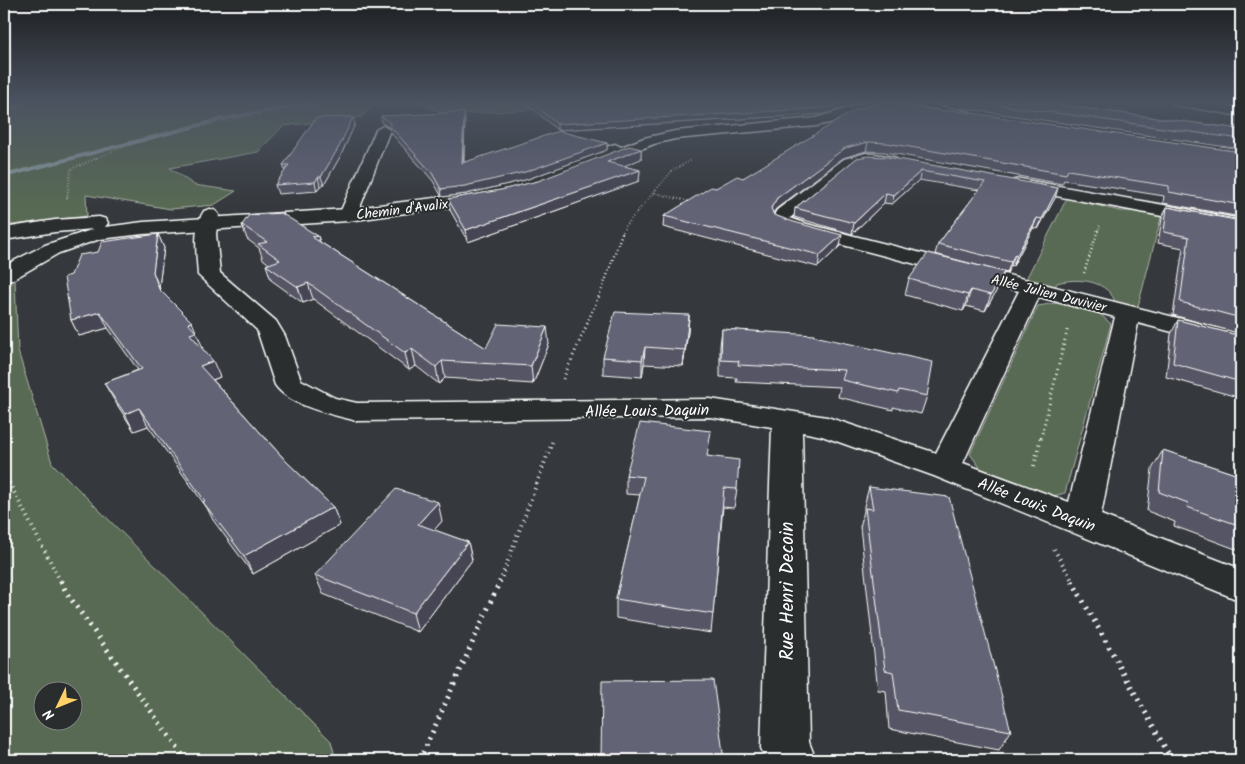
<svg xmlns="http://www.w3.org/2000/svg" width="1245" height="764" font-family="Kalam,sans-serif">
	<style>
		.green { fill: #596a53; stroke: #acb4a9; fill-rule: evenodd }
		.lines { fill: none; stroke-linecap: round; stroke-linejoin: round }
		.stream { fill: #91a2a7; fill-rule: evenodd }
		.street-casing { stroke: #fff; stroke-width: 3 }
		.secondary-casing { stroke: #fff; stroke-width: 3 }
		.path-far5 { stroke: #fff; stroke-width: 1; stroke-dasharray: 0.5 2; stroke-linecap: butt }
		.path-far4 { stroke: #fff; stroke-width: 2; stroke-dasharray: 0.5 2.5; stroke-linecap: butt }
		.path-far3 { stroke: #fff; stroke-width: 2.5; stroke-dasharray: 1 3; stroke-linecap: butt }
		.path-far2 { stroke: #fff; stroke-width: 3; stroke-dasharray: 1 4; stroke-linecap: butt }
		.path-far1 { stroke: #fff; stroke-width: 4; stroke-dasharray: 1 4.5; stroke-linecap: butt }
		.path { stroke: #fff; stroke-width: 5; stroke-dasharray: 2 5.5; stroke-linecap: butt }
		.street { fill: #2a2d2e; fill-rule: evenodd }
		.secondary { fill: #2a2d2e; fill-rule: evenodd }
		.wall { fill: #555565; stroke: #fff }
		.shaded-wall { fill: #454553; stroke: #fff }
		.building { fill: #636376; stroke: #fff }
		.labels { text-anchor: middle; stroke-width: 4; stroke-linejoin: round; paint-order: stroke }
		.far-street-label { font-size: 14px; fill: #fff; stroke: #2a2d2e }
		.street-label { font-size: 16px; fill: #fff; stroke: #2a2d2e }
		.near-street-label { font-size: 19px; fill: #fff; stroke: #2a2d2e }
	</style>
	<rect width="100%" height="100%" fill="#35383c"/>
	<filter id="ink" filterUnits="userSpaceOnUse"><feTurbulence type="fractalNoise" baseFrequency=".02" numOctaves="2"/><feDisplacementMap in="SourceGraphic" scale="10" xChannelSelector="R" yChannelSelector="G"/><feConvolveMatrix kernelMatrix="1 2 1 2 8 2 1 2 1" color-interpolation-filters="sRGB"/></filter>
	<g filter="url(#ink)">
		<path class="green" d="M 4,101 L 376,101 L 362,117 L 283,126 L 258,152 L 170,168 L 194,185 L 236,191 L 214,205 L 171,209 L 86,195 L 87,216 L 4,226 Z
			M 414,101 L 662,101 L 447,115 Z
			M 1067,198 L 1120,211 L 1136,211 L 1162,214 L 1137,310 L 1116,305 C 1110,280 1078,277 1057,283 L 1054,289 L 1025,281 Z
			M 15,281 L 18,351 L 52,463 L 331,741 L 336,760 L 4,760 L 4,289 ZM 42,692 L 72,692 L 72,722 L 42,722 Z
			M 1056,303 L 1100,314 L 1111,324 L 1065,493 L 1046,498 L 984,473 L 970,454 L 1038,306 Z"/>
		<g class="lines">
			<path class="stream" d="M 23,101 L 28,101 L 4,115 L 4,111 Z
				M 320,101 L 330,101 L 222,121 L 4,178 L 4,174 L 222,117 Z
				M 443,101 L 566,101 L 528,105 L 454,105 Z"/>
			<g class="street-casing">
				<path id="street" d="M 896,101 L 915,101 L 970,112 L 971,115 L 965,119 L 934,114 L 898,104 Z
					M 383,126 L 390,130 L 357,215 L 354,219 L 348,221 L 342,219 L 339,215 L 376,130 Z
					M 866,153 L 894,157 L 897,160 L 894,163 C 881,167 868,162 854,165 L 790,218 L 807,224 L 1241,334 L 1241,350 L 1138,323 L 1101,515 L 1241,569 L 1241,601 L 934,476 L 822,436 L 802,432 L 809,742 L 816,760 L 766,760 L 761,748 L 772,427 L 710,417 L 357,421 C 334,415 289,406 275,385 L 257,330 L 198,275 C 197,255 192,228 204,211 L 210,209 L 216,211 L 219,215 L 216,234 L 220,273 L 276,321 L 285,336 L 301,380 L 335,398 L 357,403 L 710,399 L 827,417 L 936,453 L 1019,291 L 793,232 L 773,224 L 771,220 L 777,210 L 844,159 ZM 1039,297 L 1115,317 L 1069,502 L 963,463 Z
					M 1020,179 L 1241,219 L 1241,231 L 1014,188 L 1012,184 L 1014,180 Z"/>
			</g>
			<g class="secondary-casing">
				<path id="secondary" d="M 872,101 L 890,101 L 888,104 L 842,120 L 816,126 L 675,139 L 654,144 L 603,164 L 598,166 L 591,162 L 531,185 L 492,194 L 495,197 L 492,201 L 486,202 L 348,221 L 143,234 L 100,239 L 59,253 L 12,280 L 4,281 L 4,266 L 45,245 L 94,229 L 55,232 L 4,240 L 4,228 L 55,220 L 99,217 L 106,219 L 108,223 L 105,227 L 143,222 L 348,209 L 458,195 L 460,191 L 520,177 L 615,144 L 621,147 L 644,138 L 675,131 L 816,118 Z
					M 1170,101 L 1197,101 L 1241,108 L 1241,116 L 1176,105 Z"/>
			</g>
			<path class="path-far5" d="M 394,101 L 425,108 L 477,109 L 533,106
				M 1092,101 L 1136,116
				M 388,107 L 390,101
				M 1144,119 L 1151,105
				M 94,159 C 175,124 267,116 353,101"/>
			<path class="path-far4" d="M 655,193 L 691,202
				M 67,198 L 71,169 L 97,158
				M 623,232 L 625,226 L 673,170 L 692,160
				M 1098,232 L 1100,224"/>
			<path class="path-far3" d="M 1084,273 L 1098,230
				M 587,323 L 603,287 L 623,230"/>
			<path class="path-far2" d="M 563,379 L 588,322
				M 1041,438 L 1068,327"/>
			<path class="path-far1" d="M 1034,466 L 1041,437
				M 4,473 L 61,582
				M 1054,549 L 1073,582
				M 500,582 L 553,440"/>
			<path class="path" d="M 61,581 L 66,592 L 186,760
				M 1072,581 L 1172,760
				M 420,760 L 500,581"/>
			<use href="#street" class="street"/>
			<use href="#secondary" class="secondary"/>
		</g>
		<path class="wall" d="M 524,101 L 866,101 L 824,114 L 557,130 Z
			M 962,101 L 1029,101 L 1241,129 L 1241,149 L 960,108 Z
			M 887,102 L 944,111 L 1241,152 L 1241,217 L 1163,203 L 1164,196 L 1064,180 L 1062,184 L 885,152 L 866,151 L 843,158 L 776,209 L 773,213 L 774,215 L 840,246 L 818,267 L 663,227 L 664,216 L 716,188 L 743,178 Z
			M 381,116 L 465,119 L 464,162 L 607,143 L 607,150 L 525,180 L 466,194 L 442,197 L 433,181 L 391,133 L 390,128 L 382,123 Z
			M 355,124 L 341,155 L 324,185 L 320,186 L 317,191 L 278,194 L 275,185 L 285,171 L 283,165 Z
			M 641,149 L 641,159 L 623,166 L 640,170 L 639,181 L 468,242 L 450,210 L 448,199 L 501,190 L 538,181 Z
			M 857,158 L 1058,188 L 1055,198 L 1038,229 L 1033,228 L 1013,266 L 1011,265 L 1007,273 L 935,254 L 938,244 L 979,190 L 919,180 L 892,204 L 884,203 L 852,234 L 794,217 L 795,208 Z
			M 1167,207 L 1241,220 L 1241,334 L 1173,315 L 1183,248 L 1158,243 L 1162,218 Z
			M 242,225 L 318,236 L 320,242 L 486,348 L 549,344 L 533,384 L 445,378 L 439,384 L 416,366 L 409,370 L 313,299 L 303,303 L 271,280 L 266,265 L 269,264 L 263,259 L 259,248 L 247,239 Z
			M 158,234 L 164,248 L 159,287 L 160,290 L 199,338 L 202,348 L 220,377 L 213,380 L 286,461 L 333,507 L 340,525 L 253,574 L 213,520 L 207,508 L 148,426 L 134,431 L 114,400 L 104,383 L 138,370 L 108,328 L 79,336 L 71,320 L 71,275 L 98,252 Z
			M 1004,272 L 998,288 L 985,311 L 966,306 L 963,311 L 905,295 L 909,279 Z
			M 689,315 L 688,332 L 683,366 L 644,364 L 642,377 L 603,374 L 603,357 Z
			M 1178,320 L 1241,336 L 1241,398 L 1166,377 L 1171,334 Z
			M 722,329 L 814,336 L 927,396 L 921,414 L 893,407 L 893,410 L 838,397 L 840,387 L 736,382 L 737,378 L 720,377 L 720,346 Z
			M 1163,450 L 1241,476 L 1241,551 L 1174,526 L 1175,522 L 1147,511 L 1152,469 Z
			M 708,456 L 737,489 L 734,508 L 723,507 L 711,633 L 616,618 L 616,599 L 640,495 L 626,494 L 626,475 Z
			M 869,487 L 1011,731 L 999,750 L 889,729 L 886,691 L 878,690 L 860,527 L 864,511 L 864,506 Z
			M 442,521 L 434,530 L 468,542 L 472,560 L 418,632 L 323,594 L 315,575 Z"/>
		<path class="shaded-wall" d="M 849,101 L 866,101 L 824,114 L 557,130 L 557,124 Z
			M 464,112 L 465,119 L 463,170 L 462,163 Z
			M 353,117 L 355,124 L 341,155 L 324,185 L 321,177 Z
			M 868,142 L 866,151 L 843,158 L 776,209 L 769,219 L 771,208 L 777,198 L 845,148 Z
			M 607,143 L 607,150 L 525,180 L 466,194 L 442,197 L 441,189 Z
			M 641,149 L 641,159 L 607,173 L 607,162 Z
			M 640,170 L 639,181 L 468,242 L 466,230 Z
			M 921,171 L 919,180 L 892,204 L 894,195 Z
			M 318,177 L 320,186 L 317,191 L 315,182 Z
			M 1058,188 L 1055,198 L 1038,229 L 1042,219 Z
			M 886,193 L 884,203 L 852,234 L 854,223 Z
			M 1037,218 L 1033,228 L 1013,266 L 1017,255 Z
			M 158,234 L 164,248 L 159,287 L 166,304 L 153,272 Z
			M 842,235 L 840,246 L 818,267 L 820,255 Z
			M 318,236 L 322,250 L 312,237 Z
			M 1015,254 L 1011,265 L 1007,273 L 1011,262 Z
			M 1004,272 L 998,288 L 985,311 L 991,295 Z
			M 308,283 L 313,299 L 303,303 L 298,287 Z
			M 971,290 L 966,306 L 963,311 L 968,295 Z
			M 100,312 L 108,328 L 79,336 L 71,320 Z
			M 689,315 L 688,332 L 683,366 L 685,350 Z
			M 192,322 L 203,348 L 197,350 L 190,334 L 188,323 Z
			M 547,327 L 549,344 L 533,384 L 531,366 Z
			M 645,347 L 644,364 L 642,377 L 642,360 Z
			M 412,349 L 416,366 L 409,370 L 405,353 Z
			M 213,361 L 220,377 L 207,382 L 200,366 Z
			M 442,361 L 445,378 L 439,384 L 436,367 Z
			M 139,408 L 148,426 L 134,431 L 125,414 Z
			M 438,502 L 442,521 L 423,543 L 418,524 Z
			M 333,507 L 340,525 L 253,574 L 244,556 Z
			M 468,542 L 472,560 L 418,632 L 413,613 Z"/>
		<path class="building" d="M 530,101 L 849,101 L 825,108 L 557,124 Z
			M 881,101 L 887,101 L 887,102 L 885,102 L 944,111 L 951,110 L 1241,152 L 1241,205 L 1169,192 L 1169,186 L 1068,170 L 1066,174 L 887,143 L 868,142 L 845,148 L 777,198 L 771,208 L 774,215 L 794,222 L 842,235 L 820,255 L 664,216 L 711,187 L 716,188 L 737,176 L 743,178 L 855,110 Z
			M 971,101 L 1029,101 L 1241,129 L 1241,139 Z
			M 464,112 L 462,163 L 559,131 L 607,143 L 525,172 L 465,186 L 441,189 L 432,173 L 390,126 L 390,123 L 381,116 Z
			M 353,117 L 339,147 L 321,177 L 318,177 L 315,182 L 275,185 L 289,165 L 283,165 L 316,118 Z
			M 629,146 L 641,149 L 607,162 L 640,170 L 466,230 L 448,199 L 501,190 L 538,181 Z
			M 868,156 L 887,157 L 1058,188 L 1042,219 L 1037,218 L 1017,255 L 1015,254 L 1011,262 L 938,244 L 985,182 L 921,171 L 894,195 L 886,193 L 854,223 L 795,208 L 857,158 Z
			M 1167,207 L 1241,221 L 1241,318 L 1180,302 L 1189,237 L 1164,232 Z
			M 281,213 L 318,236 L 312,237 L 486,348 L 498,324 L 547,327 L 531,366 L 442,361 L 436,367 L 412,349 L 405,353 L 308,283 L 298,287 L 266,265 L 280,260 L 258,244 L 267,242 L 242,225 L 249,215 Z
			M 158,234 L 153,272 L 159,289 L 192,322 L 188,323 L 196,332 L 190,334 L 213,361 L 200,366 L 286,461 L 333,507 L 244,556 L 203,502 L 205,501 L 139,408 L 125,414 L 104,383 L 142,369 L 100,312 L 71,320 L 64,277 L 71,275 L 79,255 L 98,252 L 102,242 Z
			M 928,253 L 1004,272 L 991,295 L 971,290 L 968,295 L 909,279 Z
			M 615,312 L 689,315 L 685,350 L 645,347 L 642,360 L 603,357 Z
			M 1178,320 L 1241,336 L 1241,382 L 1173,363 Z
			M 722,329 L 814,335 L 814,336 L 933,362 L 927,396 L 899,390 L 898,393 L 842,380 L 845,370 L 738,365 L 739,361 L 721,360 Z
			M 640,423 L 711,431 L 707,456 L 739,460 L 737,489 L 724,488 L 713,614 L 616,599 L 644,477 L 626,475 Z
			M 1163,450 L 1241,476 L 1241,526 L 1187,507 L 1188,503 L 1159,492 Z
			M 869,487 L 949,497 L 1011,731 L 898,710 L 893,672 L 885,670 L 865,508 L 873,509 Z
			M 396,489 L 438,502 L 418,524 L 468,542 L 413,613 L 315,575 Z
			M 713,680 L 724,760 L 601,760 L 602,681 Z"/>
	</g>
	<linearGradient id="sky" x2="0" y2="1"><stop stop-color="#1d1f21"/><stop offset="0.49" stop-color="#4b5361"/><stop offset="1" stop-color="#4b5361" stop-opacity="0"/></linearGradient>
	<rect width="1245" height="208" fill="url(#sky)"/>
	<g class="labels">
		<g class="far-street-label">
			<text transform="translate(402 209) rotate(-7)" y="5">Chemin d'Avalix</text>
			<text transform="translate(1049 293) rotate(14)" y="5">Allée Julien Duvivier</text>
		</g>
		<g class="street-label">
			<text transform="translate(647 410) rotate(-1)" y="6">Allée Louis Daquin</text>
			<text transform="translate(1037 504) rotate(21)" y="6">Allée Louis Daquin</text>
		</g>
		<g class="near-street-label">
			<text transform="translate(786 591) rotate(-90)" y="7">Rue Henri Decoin</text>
		</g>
	</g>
	<rect width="1245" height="764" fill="none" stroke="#2a2d2e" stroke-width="20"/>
	<rect x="10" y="10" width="1225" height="744" fill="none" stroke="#fff" stroke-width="2" filter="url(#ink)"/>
	<g transform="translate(58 706) rotate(227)"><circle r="24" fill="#2a2d2e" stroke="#7f8182"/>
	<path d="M0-4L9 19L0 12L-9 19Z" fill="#ffd166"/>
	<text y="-8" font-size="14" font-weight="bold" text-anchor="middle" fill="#ffffff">N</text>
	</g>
</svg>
